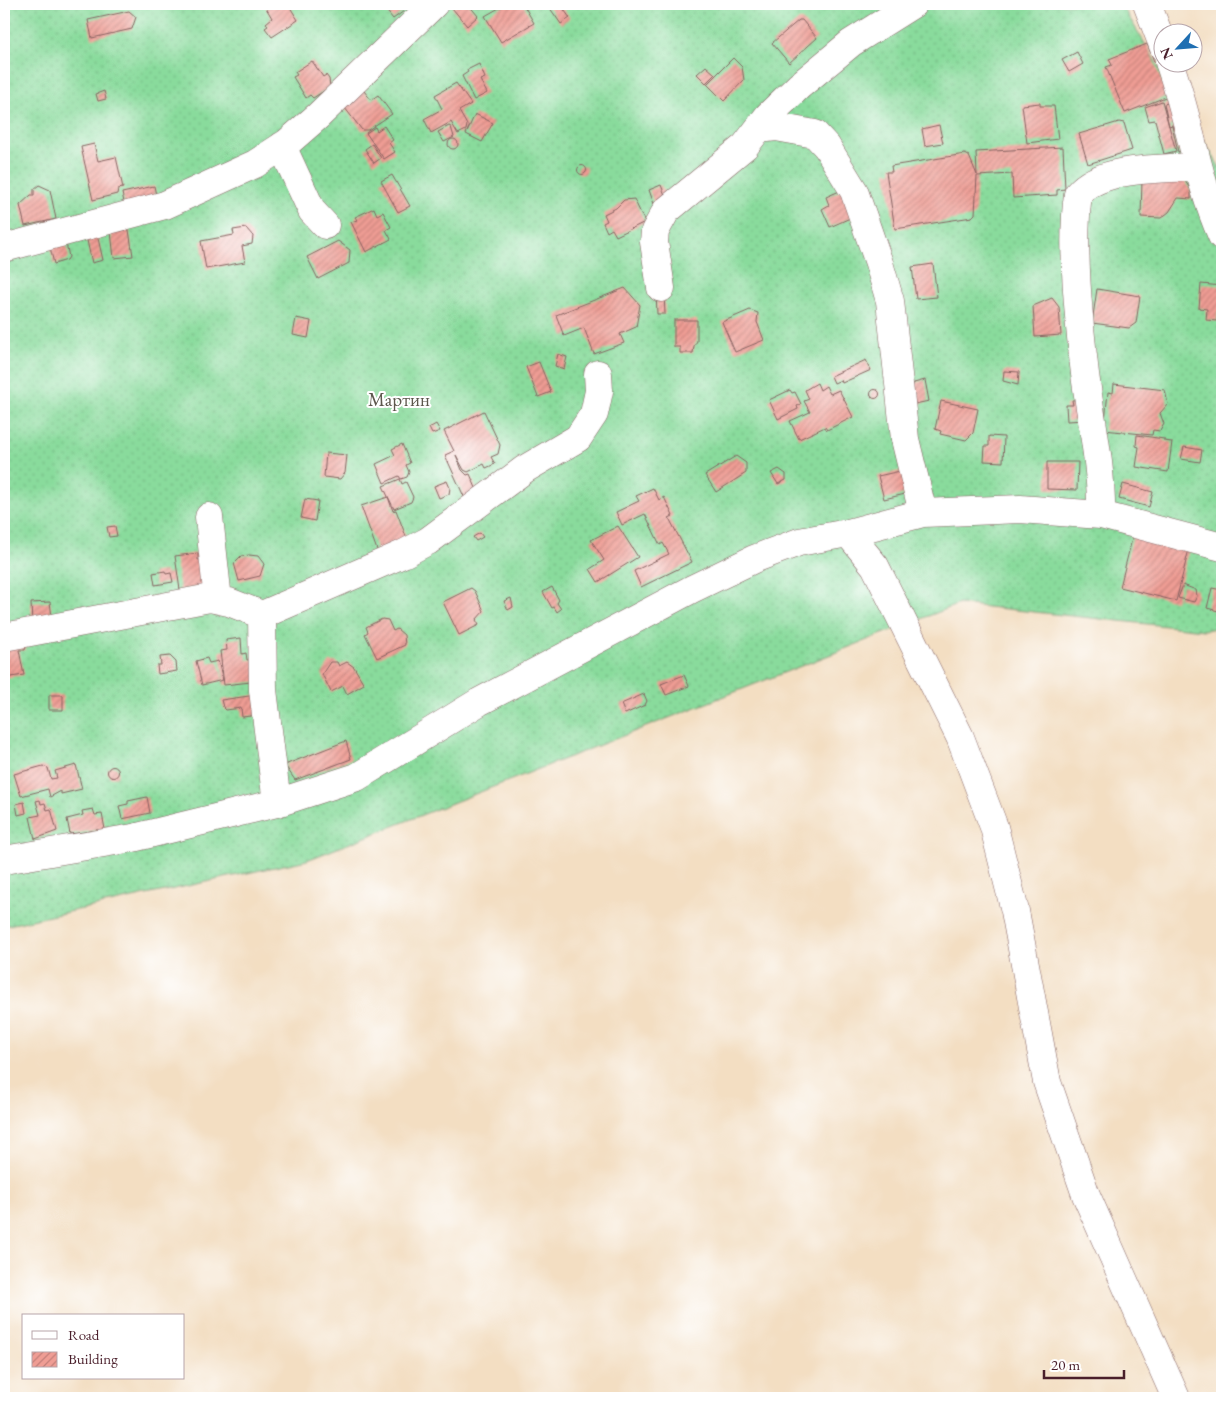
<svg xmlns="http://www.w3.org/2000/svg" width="1226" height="1402" font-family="'EB Garamond',serif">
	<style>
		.grass { fill: url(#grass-dots); stroke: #6a7d64 }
		.building { fill: url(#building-hatch) }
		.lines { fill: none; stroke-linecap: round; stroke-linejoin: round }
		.minor-casing { stroke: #856260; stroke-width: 29 }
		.minor { stroke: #fff; stroke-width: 28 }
		.labels { text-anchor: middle; stroke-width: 4; stroke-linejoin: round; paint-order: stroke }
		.park-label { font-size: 19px; fill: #5d574d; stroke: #fff }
	</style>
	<defs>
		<pattern id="grass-dots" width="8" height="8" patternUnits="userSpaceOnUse" patternTransform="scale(1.25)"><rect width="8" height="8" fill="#89db9c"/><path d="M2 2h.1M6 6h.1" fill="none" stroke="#78bc87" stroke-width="1.8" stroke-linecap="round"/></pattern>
		<pattern id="building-hatch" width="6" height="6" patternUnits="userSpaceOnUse" patternTransform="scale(1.25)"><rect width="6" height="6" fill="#ef9d94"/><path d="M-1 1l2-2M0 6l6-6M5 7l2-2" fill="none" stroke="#c47f79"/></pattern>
	</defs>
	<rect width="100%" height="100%" fill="#fff"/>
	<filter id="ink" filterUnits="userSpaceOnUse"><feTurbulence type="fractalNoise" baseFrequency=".02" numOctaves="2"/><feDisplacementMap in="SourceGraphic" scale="10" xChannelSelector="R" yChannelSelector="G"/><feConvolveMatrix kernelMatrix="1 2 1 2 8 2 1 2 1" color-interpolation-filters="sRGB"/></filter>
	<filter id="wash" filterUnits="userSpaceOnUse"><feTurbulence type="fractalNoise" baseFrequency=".0096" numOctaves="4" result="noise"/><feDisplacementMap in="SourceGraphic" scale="20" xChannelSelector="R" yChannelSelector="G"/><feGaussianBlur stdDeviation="1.12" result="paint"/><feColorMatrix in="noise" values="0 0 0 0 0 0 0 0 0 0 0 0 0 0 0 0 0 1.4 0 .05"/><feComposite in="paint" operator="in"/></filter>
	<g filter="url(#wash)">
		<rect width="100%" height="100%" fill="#f3dec2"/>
		<path class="grass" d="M 4,4 L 1121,4 L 1222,171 L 1222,627 L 1204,630 L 959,604 L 307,860 L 4,926 Z"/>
		<g id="blocks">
			<path class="building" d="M 274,4 L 288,4 L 298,20 L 272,37 L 265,28 L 268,26 L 266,23 L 272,18 L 266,8 Z
				M 381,4 L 399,4 L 404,11 L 393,19 Z
				M 457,4 L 468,4 L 478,16 L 467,26 L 452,8 Z
				M 506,4 L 523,4 L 534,23 L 501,42 L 485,16 Z
				M 547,4 L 560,4 L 570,18 L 561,24 Z
				M 129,11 L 136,17 L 132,29 L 92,38 L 88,20 Z
				M 799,20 L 802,20 L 817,38 L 789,63 L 772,43 Z
				M 1147,44 L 1168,96 L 1125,113 L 1106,67 L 1112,65 L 1109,59 Z
				M 1077,52 L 1083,64 L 1069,72 L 1062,60 Z
				M 733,58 L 742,67 L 744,80 L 724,101 L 707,84 Z
				M 312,61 L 323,77 L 326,75 L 329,79 L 330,87 L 313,98 L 310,95 L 306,98 L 293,77 L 297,75 L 295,72 Z
				M 479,64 L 485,78 L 480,80 L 487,93 L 474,100 L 462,76 L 468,72 L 467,70 Z
				M 706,66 L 715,74 L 706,83 L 697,74 Z
				M 456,83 L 471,104 L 459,111 L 467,125 L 466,130 L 458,134 L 451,122 L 431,133 L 424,119 L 442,109 L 435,95 Z
				M 361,87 L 371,100 L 378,95 L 392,114 L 368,130 L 362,130 L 341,103 Z
				M 104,91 L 106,99 L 98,101 L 96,94 Z
				M 1180,100 L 1191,149 L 1178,152 L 1172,125 L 1169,126 L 1164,104 Z
				M 1162,101 L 1176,151 L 1164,154 L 1155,120 L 1149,121 L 1145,107 Z
				M 1040,103 L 1040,106 L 1054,106 L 1058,139 L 1027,143 L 1022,105 Z
				M 475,114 L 493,123 L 482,142 L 466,134 Z
				M 1119,122 L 1124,123 L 1132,150 L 1088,164 L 1079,134 Z
				M 939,125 L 943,143 L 925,146 L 922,129 Z
				M 384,126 L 393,140 L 389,143 L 395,152 L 384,159 L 366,133 L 375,127 L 377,131 Z
				M 449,126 L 451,127 L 454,137 L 444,142 L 438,132 Z
				M448 144a5 5 0 1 1 10 0a5 5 0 1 1-10 0Z
				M 94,144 L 98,161 L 116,157 L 123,188 L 118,189 L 117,194 L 93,200 L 81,147 Z
				M 372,144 L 381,158 L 374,163 L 365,149 Z
				M 1063,147 L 1065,189 L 1057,190 L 1057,195 L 1013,198 L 1012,174 L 977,176 L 975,214 L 972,217 L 895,229 L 886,172 L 892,172 L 891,166 L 965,154 L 969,156 L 977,175 L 976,152 Z
				M577.5 170a4.5 4.5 0 1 1 9 0a4.5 4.5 0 1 1-9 0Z
				M 392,175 L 410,206 L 398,212 L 381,181 Z
				M 1142,179 L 1185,181 L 1191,190 L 1191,199 L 1178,198 L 1169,212 L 1161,218 L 1141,217 Z
				M 39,185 L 50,190 L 56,219 L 25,226 L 20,205 L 31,195 L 34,195 L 34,189 Z
				M 661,185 L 665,195 L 663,201 L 654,204 L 649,190 Z
				M 154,186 L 157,200 L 125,207 L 122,193 Z
				M 844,189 L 859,214 L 830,227 L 822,209 L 829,205 L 826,197 Z
				M 634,199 L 645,222 L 616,236 L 612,229 L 607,232 L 603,223 L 607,221 L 604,214 L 616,208 L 624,200 Z
				M 374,208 L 377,215 L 383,212 L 391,227 L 386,230 L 391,239 L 366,252 L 351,222 L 357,220 L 355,217 Z
				M 246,228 L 253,236 L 252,244 L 242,246 L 245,262 L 206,269 L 201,241 L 234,235 L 233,230 Z
				M 129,230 L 133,256 L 114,258 L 111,232 Z
				M 97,234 L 103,260 L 92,263 L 86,236 Z
				M 338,241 L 350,250 L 349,263 L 318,279 L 307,257 Z
				M 66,243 L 69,257 L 67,260 L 54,264 L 50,247 Z
				M 933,264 L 937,297 L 916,299 L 912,267 Z
				M 1201,284 L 1222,286 L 1222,312 L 1218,312 L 1217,321 L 1206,320 L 1207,309 L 1199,308 Z
				M 625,288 L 640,305 L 636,327 L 620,334 L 624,343 L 594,354 L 584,328 L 564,336 L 556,315 Z
				M 1097,289 L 1140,296 L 1136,323 L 1129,328 L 1092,323 Z
				M 656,292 L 664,292 L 665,314 L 657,314 Z
				M 1052,298 L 1059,307 L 1061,335 L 1035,337 L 1033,306 Z
				M 750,310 L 758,313 L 757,322 L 764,340 L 735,352 L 722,322 Z
				M 296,318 L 311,321 L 308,338 L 293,335 Z
				M 674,320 L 697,320 L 697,341 L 694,346 L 693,353 L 680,353 L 680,347 L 674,347 Z
				M 558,354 L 567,357 L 564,369 L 555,366 Z
				M 866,360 L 871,370 L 842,383 L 841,380 L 834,383 L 831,376 Z
				M 539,362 L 551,392 L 538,397 L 526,367 Z
				M 1004,371 L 1019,372 L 1018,385 L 1003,381 Z
				M 925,380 L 929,401 L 915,404 L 912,387 L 914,383 Z
				M 817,383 L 820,390 L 826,386 L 830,394 L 839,390 L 853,417 L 827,430 L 825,427 L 799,439 L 790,421 L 810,412 L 804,401 L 809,399 L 805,390 Z
				M 1114,384 L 1165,390 L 1168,404 L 1160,413 L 1164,424 L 1160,431 L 1153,430 L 1152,435 L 1104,430 L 1108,392 L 1113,393 Z
				M870.5 394a4.5 4.5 0 1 1 9 0a4.5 4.5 0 1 1-9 0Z
				M 790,390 L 792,393 L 795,392 L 801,404 L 797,406 L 798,409 L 778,419 L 769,400 Z
				M 1086,399 L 1087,420 L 1067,421 L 1066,405 L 1073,405 L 1072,400 Z
				M 941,401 L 978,409 L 973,433 L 966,440 L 940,434 L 941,431 L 935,429 Z
				M 484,411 L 500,445 L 498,454 L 491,457 L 495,464 L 486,468 L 484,464 L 468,472 L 464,470 L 456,455 L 462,470 L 467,475 L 470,474 L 479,495 L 466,501 L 445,455 L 454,451 L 444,431 Z
				M 436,424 L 440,431 L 432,434 L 429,428 Z
				M 1137,435 L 1164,439 L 1164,441 L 1172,442 L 1168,472 L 1136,467 L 1139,447 L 1136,446 Z
				M 989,436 L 1004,437 L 1003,462 L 984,461 L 985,446 L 989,446 Z
				M 402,444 L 410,463 L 406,465 L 409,472 L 407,477 L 401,479 L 399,476 L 384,483 L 376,464 L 395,455 L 392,449 Z
				M 1184,447 L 1202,450 L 1200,462 L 1181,459 Z
				M 326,453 L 347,455 L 345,473 L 340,479 L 324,477 Z
				M 736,456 L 746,463 L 746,473 L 716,492 L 705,475 Z
				M 1047,462 L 1078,462 L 1077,490 L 1047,489 Z
				M 779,469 L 786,474 L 786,480 L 778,484 L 771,473 Z
				M 909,469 L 914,492 L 884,499 L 878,476 Z
				M 400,479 L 402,484 L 406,482 L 413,497 L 411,502 L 394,509 L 383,486 Z
				M 447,481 L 450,488 L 449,494 L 439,498 L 434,486 Z
				M 1123,484 L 1153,492 L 1149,507 L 1119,499 Z
				M 653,488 L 659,500 L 664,497 L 673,516 L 669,518 L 692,562 L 641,587 L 634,571 L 669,554 L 663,543 L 660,545 L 645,514 L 622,525 L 616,512 L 639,501 L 636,496 Z
				M 388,497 L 393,511 L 396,510 L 407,539 L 378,553 L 361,506 Z
				M 305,499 L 318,501 L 315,521 L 301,518 Z
				M 115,526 L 117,536 L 109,537 L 107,527 Z
				M 618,526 L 638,557 L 598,582 L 590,569 L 604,560 L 591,540 Z
				M 480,533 L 483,537 L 476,541 L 473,537 Z
				M 1133,535 L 1189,549 L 1176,601 L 1120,587 Z
				M 198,553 L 198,560 L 203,559 L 211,586 L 180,590 L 175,556 Z
				M 249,555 L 258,556 L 264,564 L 260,576 L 239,581 L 234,563 L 241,556 Z
				M 165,571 L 166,574 L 171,573 L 173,582 L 155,585 L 153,573 Z
				M 1183,585 L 1196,590 L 1197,596 L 1194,602 L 1178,598 Z
				M 552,587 L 559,600 L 557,603 L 561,609 L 557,612 L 554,607 L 552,608 L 543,592 Z
				M 471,588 L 475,591 L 484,611 L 476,620 L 479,625 L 459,635 L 443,602 Z
				M 1212,588 L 1222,590 L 1222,612 L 1207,608 Z
				M 511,598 L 513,607 L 508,610 L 504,601 Z
				M 50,602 L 52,617 L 32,623 L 31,603 Z
				M 382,619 L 388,620 L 393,631 L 397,629 L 404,635 L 405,645 L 377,658 L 365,634 L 368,632 L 366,627 Z
				M 241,638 L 242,654 L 246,653 L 247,660 L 257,659 L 260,681 L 224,685 L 220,651 L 227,650 L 226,640 Z
				M 4,640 L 26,645 L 25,650 L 19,650 L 24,675 L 4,678 Z
				M 170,656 L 176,662 L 177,671 L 158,674 L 157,665 L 161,665 L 160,657 Z
				M 207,658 L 209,663 L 218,661 L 223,680 L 202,685 L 196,661 Z
				M 330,662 L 337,662 L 339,666 L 347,662 L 354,667 L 364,684 L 347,694 L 343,686 L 331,692 L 322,674 Z
				M 684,675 L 689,686 L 666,695 L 661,684 Z
				M 644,694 L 647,701 L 645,705 L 625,714 L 621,704 Z
				M 49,695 L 63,695 L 63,710 L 49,710 Z
				M 256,695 L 259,715 L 242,717 L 241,708 L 226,710 L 223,707 L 221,700 Z
				M 346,741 L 351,759 L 295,780 L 286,767 L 287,764 Z
				M 76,765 L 82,789 L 61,794 L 61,791 L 50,797 L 48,789 L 21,796 L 14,774 L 43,766 L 48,768 L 51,779 L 57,778 L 55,771 Z
				M107.5 772a5.5 5.5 0 1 1 11 0a5.5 5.5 0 1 1-11 0Z
				M 147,797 L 150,813 L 122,819 L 119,806 L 128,804 L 128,801 Z
				M 40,800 L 41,804 L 45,803 L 47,810 L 51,809 L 57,831 L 35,839 L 30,817 L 40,815 L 36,801 Z
				M 24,802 L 26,813 L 18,815 L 16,804 Z
				M 93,809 L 95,815 L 102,814 L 105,829 L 70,834 L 67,819 L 83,815 L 82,811 Z"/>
		</g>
	</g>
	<g filter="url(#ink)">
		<use href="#blocks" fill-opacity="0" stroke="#856260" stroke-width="1"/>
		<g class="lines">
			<g class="minor-casing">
				<path id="minor" d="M 1147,4 L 1164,48
					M 1169,62 C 1190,120 1197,180 1222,236
					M 758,129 L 776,127 L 815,134 L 827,147 L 854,191 L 879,263 L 890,301 L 905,439 L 923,513
					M 282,146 L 312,211 L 325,225
					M 4,248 L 165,205 L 255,164 L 287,143 L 318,116 L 434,4
					M 661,288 L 654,242 L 655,231 L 666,211 L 745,146 L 768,116 L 799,86 L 851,43 L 913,4
					M 1101,515 C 1102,467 1091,421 1085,374 C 1079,322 1071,246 1078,194 C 1101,166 1163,169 1198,167
					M 209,517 L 218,600
					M 848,533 L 875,566 L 960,737 L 994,827 L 1015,911 L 1047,1082 L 1086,1195 L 1176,1398
					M 262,615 L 263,690 L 277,803
					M 4,637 L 210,598 L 229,602 L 262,615 L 403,554 L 428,541 L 525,469 L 578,438 L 594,414 L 599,391 L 598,374
					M 4,860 L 133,838 L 277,803 L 357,777 L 479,702 L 692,589 L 754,559 L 799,542 L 848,533 L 923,513 L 1020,509 L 1101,515 L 1222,547"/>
			</g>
			<use href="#minor" class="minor"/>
		</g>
	</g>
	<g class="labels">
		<g class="park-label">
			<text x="399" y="406">Мартин</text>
		</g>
	</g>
	<rect width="1226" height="1402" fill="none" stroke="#fff" stroke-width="20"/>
	<rect x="22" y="1314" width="162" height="65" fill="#ffffff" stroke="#b7a5aa"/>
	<rect x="32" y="1331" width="25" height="8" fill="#ffffff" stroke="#b7a5aa"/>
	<text x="68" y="1340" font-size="15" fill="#4a1f2b">Road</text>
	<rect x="32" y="1352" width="25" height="15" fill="url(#building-hatch)" stroke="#b7a5aa"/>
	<text x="68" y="1364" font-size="15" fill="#4a1f2b">Building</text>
	<g transform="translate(1178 48) rotate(244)"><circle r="24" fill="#ffffff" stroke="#b7a5aa"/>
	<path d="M0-4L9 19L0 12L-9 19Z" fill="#1f6fb2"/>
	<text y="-8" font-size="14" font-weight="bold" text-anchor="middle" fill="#4a1f2b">N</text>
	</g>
	<path d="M1044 1370v8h80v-8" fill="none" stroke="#4a1f2b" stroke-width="2.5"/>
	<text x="1051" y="1370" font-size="15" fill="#4a1f2b" stroke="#ffffff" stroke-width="4" paint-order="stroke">20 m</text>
</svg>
